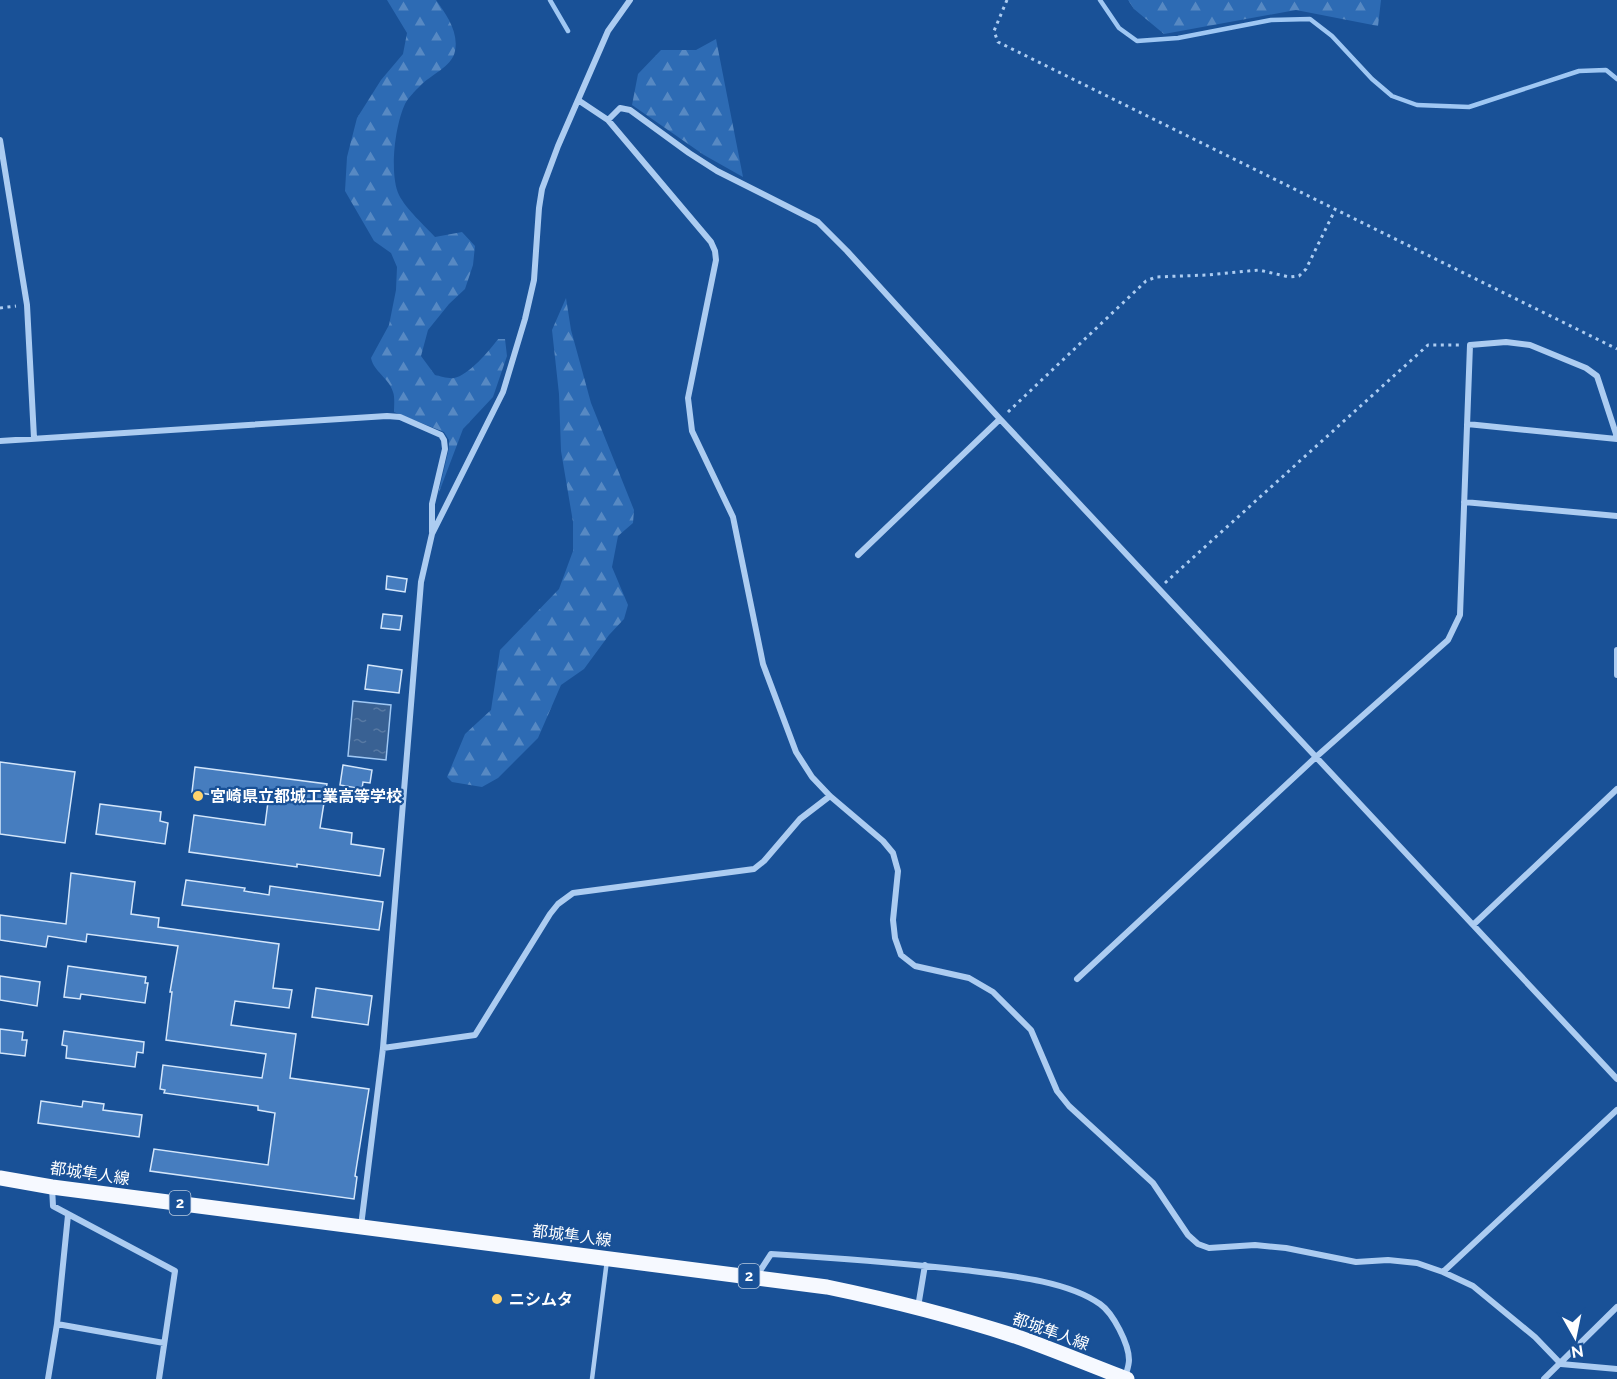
<svg xmlns="http://www.w3.org/2000/svg" width="1617" height="1379" font-family="Raleway,'Noto Sans JP',sans-serif">
	<style>
		.forest { fill: url(#forest-firs) }
		.water { fill: url(#water-ripples); stroke: #9fc7f3; stroke-width: 1.5 }
		.lines { fill: none; stroke-linecap: round; stroke-linejoin: round }
		.stream { stroke: #9fc7f3; stroke-width: 4.5 }
		.building { fill: #467dbf; stroke: #d3e6fb; stroke-width: 1.5 }
		.path { stroke: #acccf1; stroke-width: 3; stroke-dasharray: 3 4.5; stroke-linecap: butt }
		.service { stroke: #acccf1; stroke-width: 4.5 }
		.minor { stroke: #acccf1; stroke-width: 6 }
		.primary { stroke: #f6f9ff; stroke-width: 15 }
		.poi-dot { fill: #ffd36c; stroke: #195197; stroke-width: 2 }
		.labels { text-anchor: middle; stroke-width: 4.5; stroke-linejoin: round; paint-order: stroke }
		.shield { fill: #195197; stroke: #bacbe0; stroke-width: 1.5 }
		.shield-label { font-size: 15px; font-weight: bold; fill: #fff }
		.poi-label { font-size: 16px; font-weight: bold; fill: #fff; stroke: #195197; text-anchor: start }
		.street-label { font-size: 16px; fill: #fff; stroke: #195197 }
	</style>
	<defs>
		<pattern id="forest-firs" width="22" height="20" patternUnits="userSpaceOnUse" patternTransform="scale(1.5)"><rect width="22" height="20" fill="#2d6bb4"/><path d="M5 1l3.5 6h-7zM16 11l3.5 6h-7z" fill="#5789c3"/></pattern>
		<pattern id="water-ripples" width="26" height="14" patternUnits="userSpaceOnUse" patternTransform="scale(1.5)"><rect width="26" height="14" fill="#396193"/><path d="M2 4q2-2 4 0t4 0M15 11q2-2 4 0t4 0" fill="none" stroke="#5779a3"/></pattern>
	</defs>
	<rect width="100%" height="100%" fill="#195197"/>
	<path class="forest" d="M 387,0 L 436,0 C 446,14 459,32 455,51 C 452,67 430,75 420,86 C 415,91 408,98 405,104 C 395,125 389,174 399,195 C 406,209 425,226 435,237 L 462,232 L 475,246 L 473,265 L 465,289 L 449,304 L 428,330 L 421,356 L 435,375 C 440,376 449,379 454,378 C 468,376 490,350 498,339 L 505,339 L 507,356 L 493,397 L 463,429 L 438,495 L 449,448 L 449,440 L 444,432 L 394,412 C 394,406 395,397 393,392 C 389,378 374,372 371,358 L 389,325 L 396,290 L 397,267 L 391,253 L 374,241 L 345,191 L 347,157 L 357,118 L 381,80 L 403,54 L 407,33 Z
		M 1128,0 L 1381,0 L 1378,26 L 1296,10 L 1164,34 L 1134,9 Z
		M 716,39 L 743,177 L 704,155 L 632,105 L 638,74 L 661,50 L 696,50 Z
		M 566,298 L 571,330 L 591,403 L 634,510 L 633,523 L 618,536 L 612,567 L 628,605 L 624,619 L 609,635 L 584,669 L 561,685 L 538,738 L 498,778 L 482,787 L 452,782 L 447,777 L 465,734 L 491,710 L 500,650 L 559,589 L 573,551 L 573,522 L 561,451 L 559,394 L 552,330 Z"/>
	<path class="water" d="M 353,701 L 391,705 L 386,760 L 348,756 Z"/>
	<g class="lines">
		<path class="stream" d="M 550,0 L 568,31
			M 1100,0 L 1119,28 L 1137,41 L 1178,38 L 1271,20 L 1310,19 L 1332,36 L 1372,79 L 1392,96 L 1417,105 L 1469,107 L 1579,71 L 1606,70 L 1617,79"/>
	</g>
	<path class="building" d="M 387,576 L 407,579 L 405,592 L 386,589 Z
		M 383,614 L 402,616 L 400,630 L 381,628 Z
		M 368,665 L 402,670 L 399,693 L 365,689 Z
		M 0,762 L 75,772 L 65,843 L 0,834 Z
		M 343,765 L 372,770 L 370,783 L 363,782 L 362,789 L 340,785 Z
		M 195,767 L 327,784 L 320,828 L 352,833 L 351,844 L 384,849 L 380,876 L 297,864 L 297,867 L 189,852 L 194,815 L 265,825 L 268,802 L 192,792 Z
		M 100,804 L 161,812 L 160,821 L 168,823 L 165,844 L 96,834 Z
		M 71,873 L 135,882 L 131,914 L 159,918 L 158,927 L 279,944 L 273,988 L 292,990 L 289,1008 L 235,1001 L 231,1025 L 296,1034 L 290,1078 L 369,1089 L 355,1176 L 357,1177 L 354,1199 L 150,1171 L 154,1149 L 268,1165 L 275,1113 L 258,1110 L 258,1106 L 164,1093 L 165,1090 L 160,1089 L 163,1065 L 262,1078 L 266,1054 L 166,1040 L 172,992 L 170,992 L 178,946 L 87,934 L 86,942 L 48,936 L 46,947 L 0,940 L 0,915 L 66,924 Z
		M 186,880 L 245,888 L 244,891 L 269,895 L 270,886 L 383,902 L 379,930 L 182,905 Z
		M 68,966 L 146,977 L 145,983 L 148,983 L 145,1003 L 81,994 L 80,999 L 64,997 Z
		M 0,976 L 40,982 L 37,1006 L 0,1000 Z
		M 316,988 L 372,996 L 368,1025 L 312,1017 Z
		M 0,1029 L 23,1032 L 22,1040 L 27,1040 L 25,1056 L 0,1053 Z
		M 64,1031 L 144,1042 L 143,1053 L 137,1052 L 135,1067 L 66,1058 L 67,1046 L 62,1045 Z
		M 41,1101 L 82,1107 L 83,1101 L 104,1104 L 103,1110 L 142,1115 L 139,1137 L 38,1123 Z"/>
	<g class="lines">
		<path class="path" d="M 1007,0 L 994,31 L 998,42 L 1617,349
			M 0,308 L 16,306
			M 1008,412 L 1146,281 L 1156,277 L 1207,275 L 1259,270 L 1289,277 L 1299,276 L 1306,269 L 1335,210
			M 1165,583 L 1428,345 L 1462,345"/>
		<path class="service" d="M 592,1379 L 607,1260"/>
		<path class="minor" d="M 578,100 L 608,120 L 711,242 L 715,251 L 716,260 L 688,398 L 692,431 L 733,517 L 763,664 L 796,752 L 812,777 L 830,796 L 883,841 L 893,853 L 898,871 L 893,920 L 895,938 L 901,955 L 915,966 L 969,978 L 993,992 L 1031,1030 L 1057,1091 L 1069,1106 L 1153,1183 L 1188,1235 L 1198,1244 L 1209,1248 L 1255,1245 L 1286,1248 L 1356,1262 L 1388,1260 L 1417,1263 L 1443,1272 L 1473,1286 L 1535,1337 L 1561,1364 L 1617,1369
			M 608,120 L 620,108 L 630,110 L 689,153 L 717,171 L 818,222 L 847,251 L 1000,419 L 1617,1079
			M 0,140 L 27,305 L 34,438
			M 1467,424 L 1617,439
			M 0,441 L 387,416 L 400,417 L 441,435 L 444,440 L 445,449 L 432,504 L 432,532
			M 1464,502 L 1617,516
			M 858,555 L 1000,419
			M 1617,650 L 1617,675
			M 1473,925 L 1617,789
			M 1077,979 L 1316,757 L 1448,640 L 1460,615 L 1470,345 L 1506,342 L 1530,345 L 1586,368 L 1597,376 L 1617,437
			M 383,1048 L 475,1035 L 550,914 L 558,904 L 573,893 L 754,869 L 764,861 L 800,819 L 830,796
			M 52,1187 L 53,1206 L 175,1271 L 159,1379
			M 361,1226 L 383,1048 L 421,582 L 432,534 L 503,392 L 525,319 L 534,280 L 539,208 L 542,189 L 558,146 L 608,31 L 630,0
			M 1443,1272 L 1617,1110
			M 756,1277 L 771,1254 C 836,1258 900,1263 964,1270 C 1005,1275 1066,1280 1100,1304 C 1113,1313 1129,1344 1129,1360 C 1129,1366 1126,1373 1125,1378
			M 918,1307 L 925,1265
			M 57,1324 L 164,1343
			M 48,1379 L 57,1324 L 68,1215
			M 1544,1379 L 1617,1307"/>
		<path class="primary" d="M 0,1178 L 52,1187 L 827,1287 C 890,1300 953,1316 1015,1336 C 1052,1349 1090,1365 1127,1379"/>
	</g>
	<g class="poi-dot">
		<circle cx="198" cy="796" r="6"/>
		<circle cx="497" cy="1299" r="6"/>
	</g>
	<g class="labels">
		<g class="shield">
			<rect x="169.5" y="1191" width="21" height="24" rx="4.5"/>
			<rect x="738.5" y="1264" width="21" height="24" rx="4.5"/>
		</g>
		<g class="shield-label">
			<text x="180" y="1208">2</text>
			<text x="749" y="1281">2</text>
		</g>
		<g class="poi-label">
			<text x="210" y="802">宮崎県立都城工業高等学校</text>
			<text x="509" y="1305">ニシムタ</text>
		</g>
		<g class="street-label">
			<text transform="translate(90 1173) rotate(8)" y="6">都城隼人線</text>
			<text transform="translate(572 1235) rotate(7)" y="6">都城隼人線</text>
			<text transform="translate(1051 1331) rotate(20)" y="6">都城隼人線</text>
		</g>
	</g>
	<g transform="translate(1575 1337) rotate(171)" stroke="#195197" stroke-width="4.5" paint-order="stroke">
	<path d="M0-4.5L10 22L0 15L-10 22Z" fill="#ffffff"/>
	<text y="-9" font-size="16" font-weight="bold" text-anchor="middle" fill="#ffffff">N</text>
	</g>
</svg>
